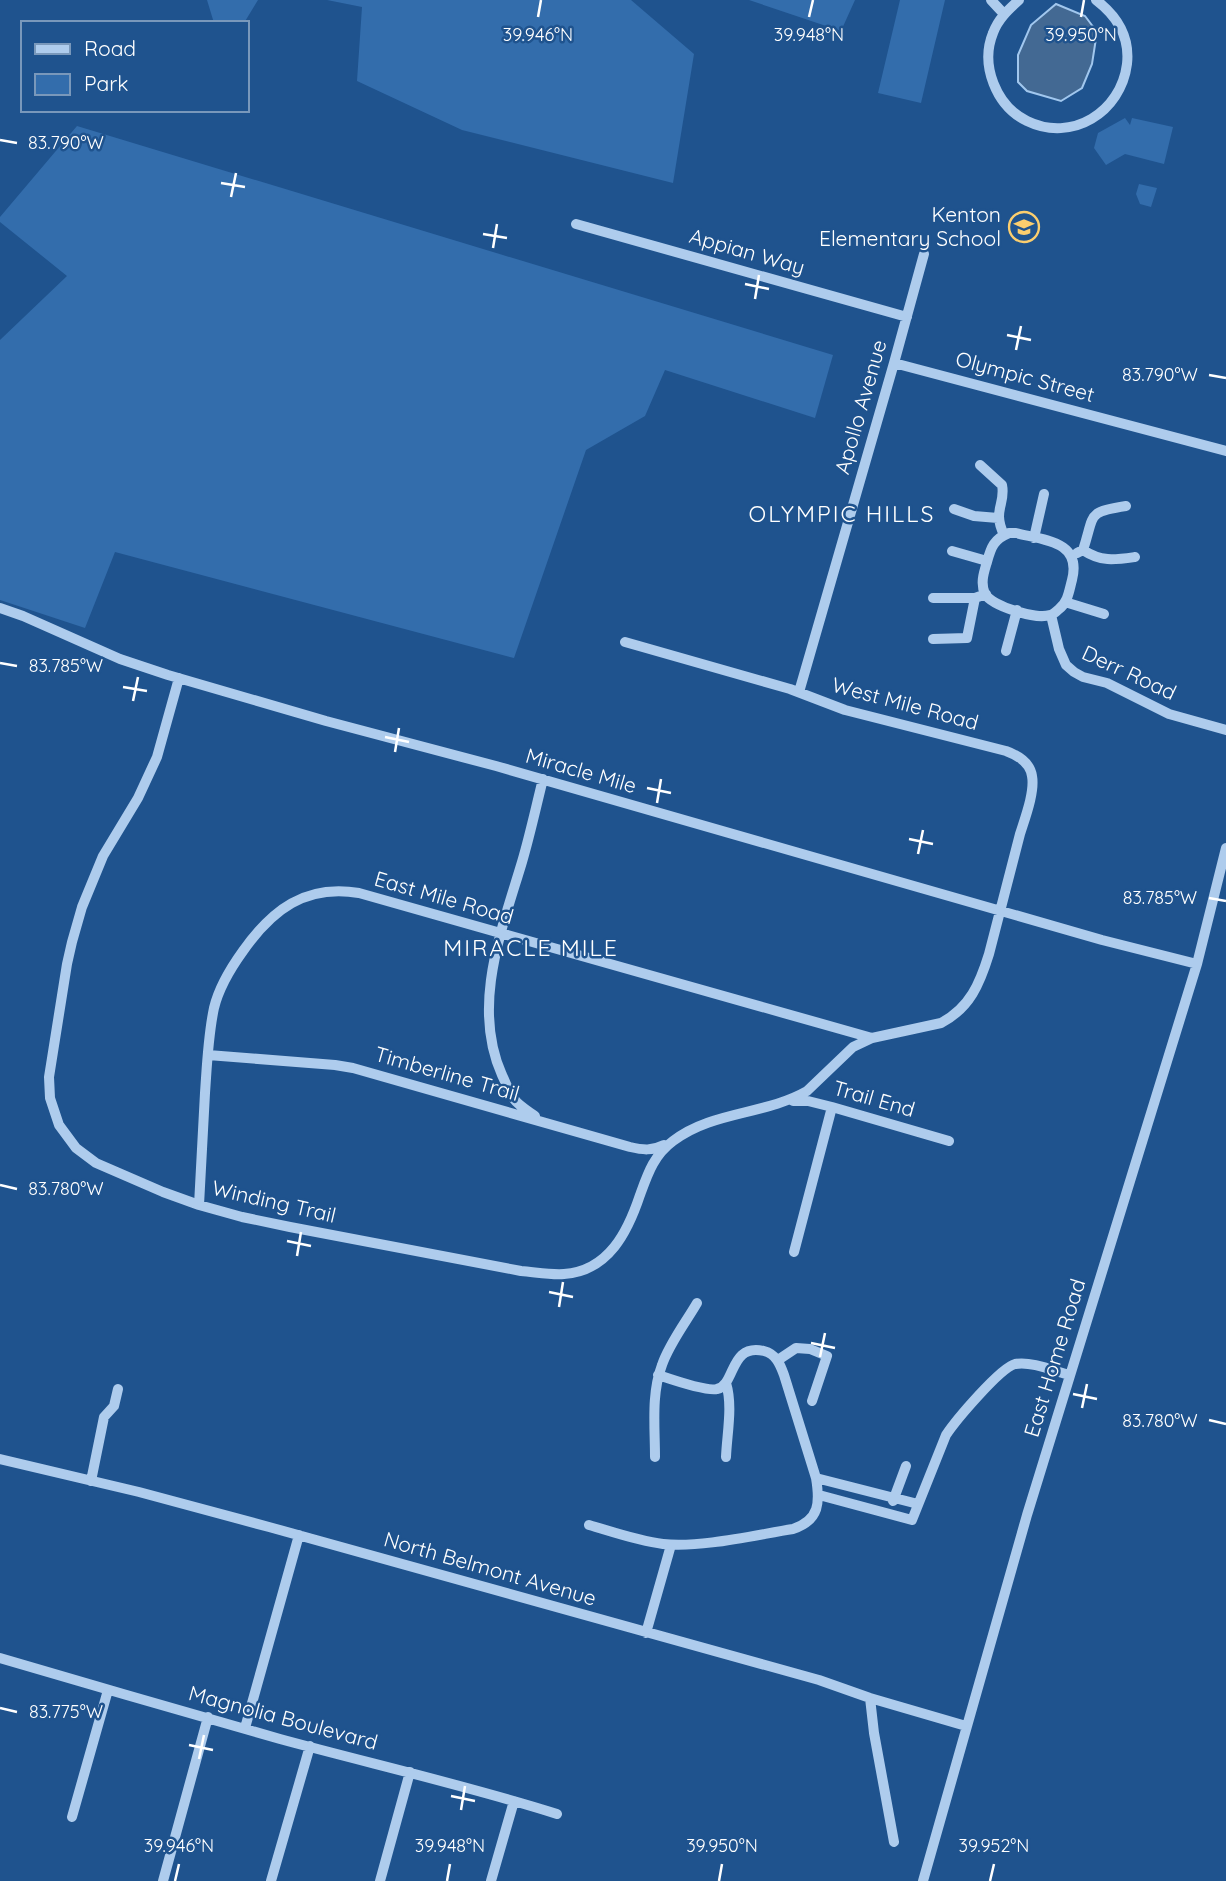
<svg xmlns="http://www.w3.org/2000/svg" width="1226" height="1881" font-family="Quicksand,sans-serif">
	<style>
		.green { fill: #336dac }
		.water { fill: #436993; stroke: #a1c7ee; stroke-width: 2 }
		.lines { fill: none; stroke-linecap: round; stroke-linejoin: round }
		.minor { stroke: #aecced; stroke-width: 10 }
		.ticks { fill: none; stroke: #fff; stroke-width: 2.5 }
		.labels { text-anchor: middle; stroke-width: 5; stroke-linejoin: round; paint-order: stroke }
		.poi-label { font-size: 21px; fill: #fff; stroke: #1f538e; text-anchor: end }
		.street-label { font-size: 21px; fill: #fff; stroke: #1f538e }
		.neighbourhood-label { font-size: 23px; letter-spacing: 2px; fill: #fff; stroke: #1f538e }
		.ticks-label { font-size: 18px; text-anchor: middle; fill: #fff; stroke: #1f538e; stroke-width: 5; stroke-linejoin: round; paint-order: stroke }
	</style>
	<rect width="100%" height="100%" fill="#1f538e"/>
	<path class="green" d="M 207,0 L 258,0 L 244,23 L 214,23 Z
		M 327,0 L 631,0 L 694,54 L 673,183 L 462,130 L 357,81 L 362,7 Z
		M 749,0 L 855,0 L 841,31 Z
		M 900,0 L 945,0 L 921,103 L 878,93 Z
		M 1125,118 L 1130,125 L 1132,118 L 1173,127 L 1164,164 L 1125,154 L 1106,165 L 1094,148 L 1098,133 Z
		M 77,126 L 833,355 L 815,418 L 665,370 L 645,416 L 586,450 L 514,658 L 115,552 L 85,628 L 0,600 L 0,340 L 67,276 L 0,222 L 0,217 Z
		M 1139,184 L 1157,188 L 1151,207 L 1140,204 L 1136,194 Z"/>
	<path class="water" d="M 1056,4 L 1085,16 L 1097,32 L 1092,64 L 1082,88 L 1061,101 L 1027,91 L 1018,82 L 1018,55 L 1031,25 Z"/>
	<g class="lines">
		<path class="minor" d="M 991,0 L 1004,14
			M 1019,0 C 1008,10 998,19 993,33 C 980,65 996,106 1027,121 C 1072,143 1121,112 1127,64 C 1130,37 1117,16 1096,0
			M 576,224 L 907,317
			M 894,363 L 1226,451
			M 980,465 L 1002,485 C 1006,504 992,510 1004,535
			M 954,509 L 974,516 L 998,518
			M 1009,533 L 1016,533 C 1044,540 1082,541 1072,580 C 1069,591 1068,602 1059,609 C 1057,611 1052,615 1050,615 C 1036,620 992,606 985,594 C 980,583 984,572 987,562 C 991,547 994,539 1009,533 Z
			M 1034,538 L 1044,494
			M 1083,550 C 1095,514 1086,512 1126,506
			M 952,551 L 987,561
			M 1077,553 L 1083,550 C 1101,562 1114,560 1135,557
			M 933,598 L 975,598
			M 1065,602 L 1104,614
			M 0,608 L 23,616 L 120,659 L 168,675 L 326,721 L 496,766 L 1102,940 L 1197,964
			M 1051,615 L 1059,649 L 1066,665 L 1074,672 L 1083,677 L 1107,683 L 1169,714 L 1226,730
			M 933,639 L 967,638 L 975,598 L 986,594
			M 1006,651 L 1017,610
			M 179,678 L 157,757 L 138,798 L 103,856 L 82,907 L 72,942 L 67,964 L 49,1077 L 50,1098 L 59,1125 L 76,1148 L 96,1163 L 163,1192 L 199,1205 L 242,1217 L 290,1227 L 521,1271 C 535,1272 550,1275 564,1274 C 609,1271 628,1231 640,1195 C 648,1173 654,1155 673,1141 C 712,1111 765,1115 807,1091 L 853,1047 L 872,1038
			M 799,692 L 894,363 L 924,254
			M 208,1055 L 335,1065 L 353,1068 L 630,1147 C 643,1150 652,1151 664,1145
			M 793,1101 L 808,1101 L 832,1107 L 949,1141
			M 535,1116 C 528,1111 519,1106 514,1099 C 509,1093 506,1083 502,1075 C 471,1006 502,929 522,862 C 530,835 536,807 543,779
			M 199,1205 C 201,1168 203,1130 205,1093 C 207,1065 208,1036 214,1008 C 219,987 230,969 243,951 C 272,910 305,884 359,893 L 872,1038 L 941,1023 C 970,1008 980,983 989,954 C 999,914 1010,874 1020,834 C 1025,818 1035,792 1032,776 C 1030,762 1017,755 1006,751 L 845,710 L 790,689 L 625,642
			M 794,1252 L 832,1107
			M 778,1360 L 796,1348 L 810,1349 L 827,1356 L 812,1401
			M 655,1457 C 655,1427 651,1394 662,1365 C 669,1344 686,1322 697,1303
			M 726,1457 C 727,1433 733,1406 726,1383
			M 0,1459 L 139,1492 L 269,1527 L 819,1680 L 870,1698 L 966,1726
			M 816,1478 L 918,1504
			M 91,1481 L 104,1417 L 114,1406 L 118,1389
			M 819,1495 L 912,1520 L 946,1435 C 956,1420 1000,1368 1015,1364 C 1032,1361 1054,1371 1069,1375
			M 893,1501 L 906,1466
			M 589,1525 C 613,1532 638,1541 663,1544 C 701,1548 755,1535 793,1529 C 820,1520 820,1502 816,1478 L 784,1375 C 780,1364 776,1354 764,1351 C 729,1343 736,1385 717,1389 C 707,1392 670,1379 658,1375
			M 646,1633 L 671,1545
			M 0,1658 C 93,1685 187,1713 280,1739 C 372,1764 465,1785 557,1814
			M 870,1698 L 874,1733 L 894,1842
			M 245,1728 L 299,1535
			M 72,1817 L 108,1690
			M 163,1881 L 208,1717
			M 271,1881 L 310,1746
			M 380,1881 L 410,1772
			M 491,1881 L 514,1801
			M 923,1881 L 1027,1515 L 1197,964 L 1226,848"/>
	</g>
	<path class="ticks" d="M 538,17 L 541,0M 809,17 L 813,0M 1081,17 L 1084,0M 0,140 L 17,143M 221,183 L 245,187M 231,197 L 236,173M 483,234 L 507,238M 493,248 L 497,224M 745,284 L 769,289M 755,299 L 759,275M 1007,335 L 1031,340M 1016,350 L 1021,326M 1209,375 L 1226,378M 0,663 L 17,666M 123,687 L 147,691M 133,701 L 138,677M 385,737 L 409,742M 395,752 L 399,728M 647,788 L 671,793M 657,803 L 661,779M 909,839 L 933,844M 918,854 L 923,830M 1209,898 L 1226,901M 0,1185 L 17,1189M 287,1241 L 311,1246M 297,1256 L 301,1232M 549,1292 L 573,1297M 559,1307 L 563,1282M 811,1343 L 835,1348M 820,1357 L 825,1333M 1073,1394 L 1097,1399M 1082,1408 L 1087,1384M 1209,1420 L 1226,1424M 0,1708 L 17,1712M 189,1745 L 213,1750M 199,1759 L 204,1735M 451,1796 L 475,1801M 461,1810 L 465,1786M 175,1881 L 179,1864M 447,1881 L 450,1864M 719,1881 L 722,1864M 990,1881 L 994,1864"/>
	<defs>
		<g id="school-ring" transform="scale(1.575)"><circle r="9.5" fill="#1f538e" stroke="#fbce6e" stroke-width="1.5"/><path d="M0-5L7-2L0 1L-7-2ZM-4 1L0 2.5L4 1V4Q0 6-4 4Z" fill="#fbce6e"/></g>
	</defs>
	<g fill-rule="evenodd">
		<use href="#school-ring" x="1024" y="227"/>
	</g>
	<g class="labels">
		<g class="poi-label">
			<text x="1001" y="222">Kenton<tspan x="1001" dy="24">Elementary School</tspan></text>
		</g>
		<g class="street-label">
			<text transform="translate(747 252) rotate(16)" y="7">Appian Way</text>
			<text transform="translate(1025 377) rotate(15)" y="7">Olympic Street</text>
			<text transform="translate(861 407) rotate(-74)" y="7">Apollo Avenue</text>
			<text transform="translate(1129 673) rotate(25)" y="7">Derr Road</text>
			<text transform="translate(905 704) rotate(15)" y="7">West Mile Road</text>
			<text transform="translate(581 771) rotate(16)" y="7">Miracle Mile</text>
			<text transform="translate(444 898) rotate(16)" y="7">East Mile Road</text>
			<text transform="translate(447 1074) rotate(16)" y="7">Timberline Trail</text>
			<text transform="translate(874 1099) rotate(16)" y="7">Trail End</text>
			<text transform="translate(274 1202) rotate(13)" y="7">Winding Trail</text>
			<text transform="translate(1055 1358) rotate(-73)" y="7">East Home Road</text>
			<text transform="translate(490 1569) rotate(16)" y="7">North Belmont Avenue</text>
			<text transform="translate(283 1718) rotate(15)" y="7">Magnolia Boulevard</text>
		</g>
		<g class="neighbourhood-label">
			<text x="842" y="522">OLYMPIC HILLS</text>
			<text x="531" y="956">MIRACLE MILE</text>
		</g>
	</g>
	<g class="ticks-label">
		<text x="538" y="41">39.946°N</text>
		<text x="809" y="41">39.948°N</text>
		<text x="1081" y="41">39.950°N</text>
		<text x="66" y="149">83.790°W</text>
		<text x="1160" y="381">83.790°W</text>
		<text x="66" y="672">83.785°W</text>
		<text x="1160" y="904">83.785°W</text>
		<text x="66" y="1195">83.780°W</text>
		<text x="1160" y="1427">83.780°W</text>
		<text x="66" y="1718">83.775°W</text>
		<text x="179" y="1852">39.946°N</text>
		<text x="450" y="1852">39.948°N</text>
		<text x="722" y="1852">39.950°N</text>
		<text x="994" y="1852">39.952°N</text>
	</g>
	<rect x="21" y="21" width="228" height="91" fill="#1f538e" stroke="#7998bb" stroke-width="2"/>
	<rect x="35" y="44" width="35" height="10" fill="#aecced" stroke="#7998bb" stroke-width="2"/>
	<text x="84" y="56" font-size="21" fill="#ffffff">Road</text>
	<rect x="35" y="74" width="35" height="21" fill="#336dac" stroke="#7998bb" stroke-width="2"/>
	<text x="84" y="91" font-size="21" fill="#ffffff">Park</text>
</svg>
